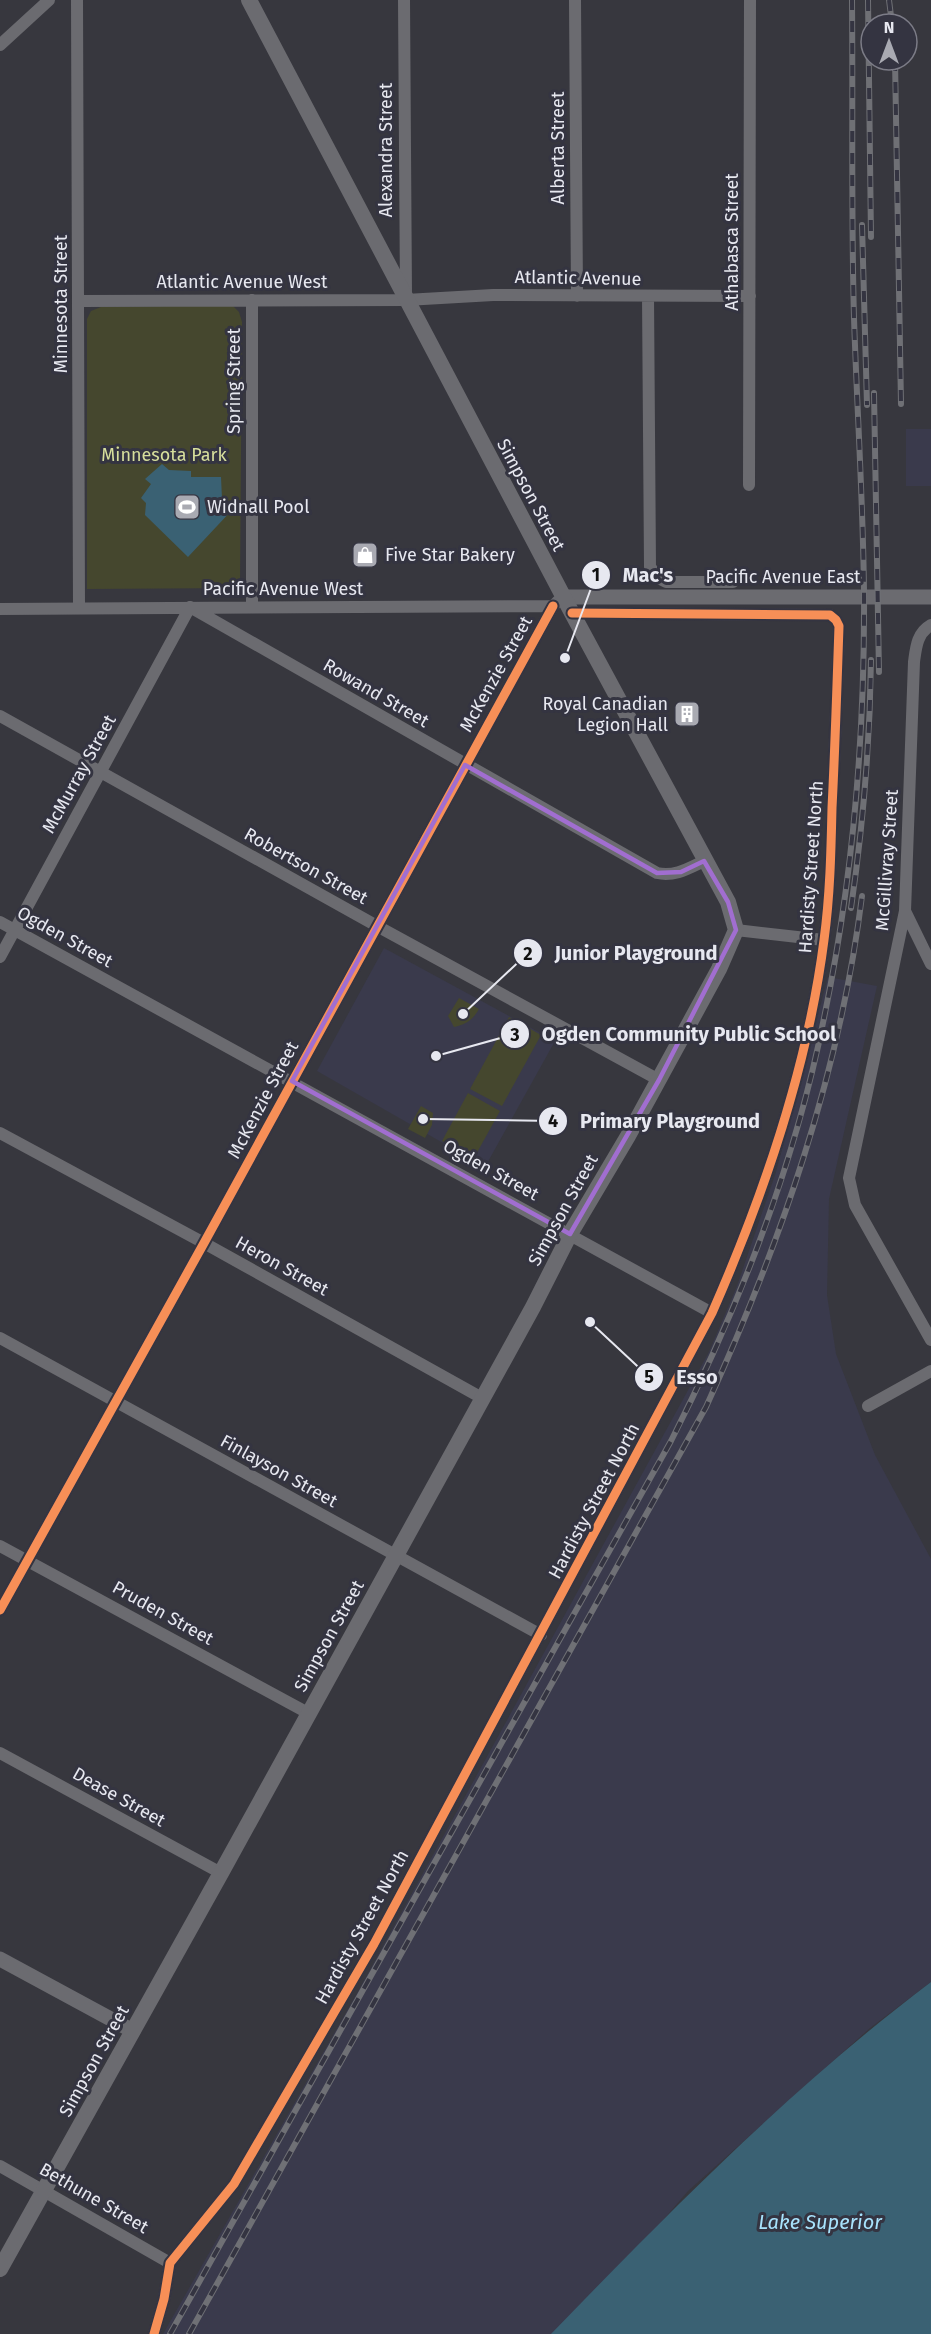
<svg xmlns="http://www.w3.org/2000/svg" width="931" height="2334" font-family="'Fira Sans',sans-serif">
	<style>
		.built { fill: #3a3a4c }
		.green { fill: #45472e }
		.water { fill: #3a6173 }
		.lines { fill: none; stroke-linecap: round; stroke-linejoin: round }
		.minor { stroke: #6b6b70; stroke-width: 12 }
		.tertiary { stroke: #6b6b70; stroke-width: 15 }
		.secondary { stroke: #6b6b70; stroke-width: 16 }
		.rail-casing { stroke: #6f7075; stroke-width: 6 }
		.rail { stroke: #343441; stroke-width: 4; stroke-dasharray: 11; stroke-linecap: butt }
		.cycleway-casing { stroke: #343441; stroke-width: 13 }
		.cycleway { stroke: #f78f57; stroke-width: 9 }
		.marked { fill: none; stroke: #a16ed0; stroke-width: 4.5; stroke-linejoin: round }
		.labels { text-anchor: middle; stroke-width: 6; stroke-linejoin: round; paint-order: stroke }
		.street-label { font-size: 18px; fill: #e7e8f0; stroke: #343441 }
		.park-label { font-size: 18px; fill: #d7df9c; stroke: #343441 }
		.poi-label { font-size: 18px; fill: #e7e8f0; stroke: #343441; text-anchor: start }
		.water-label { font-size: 20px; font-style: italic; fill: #a8e2fc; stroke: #343441 }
		.leader { fill: none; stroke: #e7e8f0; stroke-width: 2 }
		.callout-dot { fill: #e7e8f0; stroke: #343441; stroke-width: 2 }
		.mark-label { font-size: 18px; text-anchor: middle; font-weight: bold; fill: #111 }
		.callout-label { font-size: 20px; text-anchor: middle; font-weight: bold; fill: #e7e8f0; stroke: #343441; stroke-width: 6; stroke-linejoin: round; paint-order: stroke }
	</style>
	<rect width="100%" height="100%" fill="#37373e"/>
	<path class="built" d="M 906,429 L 931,429 L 931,486 L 906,486 Z
		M 384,948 L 555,1041 L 485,1167 L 317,1071 Z
		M 828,977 L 877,986 L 829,1199 L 827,1295 L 836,1354 L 875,1455 L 931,1559 L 931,1982 L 870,2028 L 688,2191 L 608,2284 L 558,2334 L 163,2334 L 360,1988 L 709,1352 L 737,1286 L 776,1172 Z"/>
	<path class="green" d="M 232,305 L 239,312 L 242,322 L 240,588 L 87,589 L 87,319 L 91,311 L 101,307 Z
		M 459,998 L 479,1009 C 472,1021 466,1024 454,1027 L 448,1016 Z
		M 509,1017 L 541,1035 L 502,1106 L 470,1089 Z
		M 468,1093 L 500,1111 L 474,1158 L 442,1141 Z
		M 421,1106 L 433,1113 L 432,1125 L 425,1138 L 408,1129 Z"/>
	<path class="water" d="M 162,464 L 169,470 L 191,471 L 191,477 L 221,477 L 222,499 L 232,510 L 188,557 L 145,515 L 146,503 L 141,498 L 151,484 L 145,479 Z
		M 931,1982 L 931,2334 L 551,2334 C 671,2210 793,2086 931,1982 Z"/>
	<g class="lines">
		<path class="minor" d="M 77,0 L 79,608
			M 404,0 L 406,296
			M 575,0 L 577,296
			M 0,45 L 49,0
			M 648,296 L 650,567 L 660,579 L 666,582 L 733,582
			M 252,300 L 252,606
			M 79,301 L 406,300 L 493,295 L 750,296
			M 749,485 L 750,0
			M 190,607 L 657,873 C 675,877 689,868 704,861
			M 0,609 L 553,606 L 558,601
			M 931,625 C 917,633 916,647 914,662 L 905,911 L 849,1178 L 855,1205 L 931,1340
			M 0,716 L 377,926 L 659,1080
			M 905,911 L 931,964
			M 0,922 L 712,1313
			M 736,930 L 824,940
			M 0,957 L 190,607
			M 0,1133 L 204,1243 L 482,1398
			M 0,1338 L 541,1635
			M 868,1406 L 931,1371
			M 0,1546 L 308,1713
			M 0,1610 L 204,1243 L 553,606
			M 0,1753 L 221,1873
			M 0,2166 L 170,2263
			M 154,2334 L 164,2299 L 170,2263 L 234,2184 L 374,1944 L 712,1313 C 763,1197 808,1065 824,940 C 830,896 831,852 832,808 C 835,748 837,687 839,626 L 836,620 L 830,615 L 572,613"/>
		<path class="tertiary" d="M 563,597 L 931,597
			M 0,1959 L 133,2031"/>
		<path class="secondary" d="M 0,2269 L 221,1873 L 533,1307 L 570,1234 L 628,1136 L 719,969 L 736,930 L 728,902 L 572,613 L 249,0"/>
		<g class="rail-casing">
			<path id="rail" d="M 868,0 L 871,237
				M 889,0 L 892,24
				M 895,60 L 901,404
				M 862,225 L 867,405
				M 874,393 L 879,672
				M 851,908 C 863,826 870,743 871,660
				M 170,2334 L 671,1441 C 739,1307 795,1165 824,1018 C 853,879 865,733 864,591 C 863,500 857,409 854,318 C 851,212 853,106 852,0
				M 189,2334 L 706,1407 C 780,1245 840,1074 862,896"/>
		</g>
		<use href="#rail" class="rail"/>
		<g class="cycleway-casing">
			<path id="cycleway" d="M 0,1610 L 204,1243 L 553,606
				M 154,2334 L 164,2299 L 170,2263 L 234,2184 L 374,1944 L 712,1313 C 763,1197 808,1065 824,940 C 830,896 831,852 832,808 C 835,748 837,687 839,626 L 836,620 L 830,615 L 572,613"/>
		</g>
		<use href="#cycleway" class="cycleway"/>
	</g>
	<path class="marked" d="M 465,765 L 657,873 L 681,872 L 704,861 L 728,902 L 736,930 L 659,1080 L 570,1234 L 292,1081 Z"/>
	<defs>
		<g id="stadium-square" transform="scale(1.35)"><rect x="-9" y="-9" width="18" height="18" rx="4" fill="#a9aab2" stroke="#343441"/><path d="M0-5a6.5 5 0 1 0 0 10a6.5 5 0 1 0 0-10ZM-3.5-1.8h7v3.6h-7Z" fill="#fff"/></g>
		<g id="shop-square" transform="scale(1.35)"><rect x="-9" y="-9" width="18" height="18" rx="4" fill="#a9aab2" stroke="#343441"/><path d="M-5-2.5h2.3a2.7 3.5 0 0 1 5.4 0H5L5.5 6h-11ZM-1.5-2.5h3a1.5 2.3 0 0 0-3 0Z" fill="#fff"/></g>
		<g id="building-square" transform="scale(1.35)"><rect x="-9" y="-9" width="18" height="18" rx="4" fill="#a9aab2" stroke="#343441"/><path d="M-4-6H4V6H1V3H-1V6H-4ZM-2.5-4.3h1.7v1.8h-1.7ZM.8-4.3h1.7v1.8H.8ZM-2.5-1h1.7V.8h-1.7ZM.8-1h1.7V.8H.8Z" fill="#fff"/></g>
	</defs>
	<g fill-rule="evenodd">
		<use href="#stadium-square" x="187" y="507"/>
		<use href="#shop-square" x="365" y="555"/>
		<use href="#building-square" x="687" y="714"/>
	</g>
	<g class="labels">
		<g class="street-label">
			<text transform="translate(558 148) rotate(-90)" y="6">Alberta Street</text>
			<text transform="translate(386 150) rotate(-90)" y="6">Alexandra Street</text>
			<text transform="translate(732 242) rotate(-90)" y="6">Athabasca Street</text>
			<text transform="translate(578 278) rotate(1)" y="6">Atlantic Avenue</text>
			<text x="242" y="288">Atlantic Avenue West</text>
			<text transform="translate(61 304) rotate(-90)" y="6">Minnesota Street</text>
			<text transform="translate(234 381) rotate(-90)" y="6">Spring Street</text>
			<text transform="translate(531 495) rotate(62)" y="6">Simpson Street</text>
			<text x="783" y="583">Pacific Avenue East</text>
			<text x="283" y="595">Pacific Avenue West</text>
			<text transform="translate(496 674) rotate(-61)" y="6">McKenzie Street</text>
			<text transform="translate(376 693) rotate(30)" y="6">Rowand Street</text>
			<text transform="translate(79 774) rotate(-61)" y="6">McMurray Street</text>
			<text transform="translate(887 860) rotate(-86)" y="6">McGillivray Street</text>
			<text transform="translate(306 866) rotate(29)" y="6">Robertson Street</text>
			<text transform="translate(811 867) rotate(-86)" y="6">Hardisty Street North</text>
			<text transform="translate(65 937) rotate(29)" y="6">Ogden Street</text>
			<text transform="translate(263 1100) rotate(-62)" y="6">McKenzie Street</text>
			<text transform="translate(491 1170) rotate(29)" y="6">Ogden Street</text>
			<text transform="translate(563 1210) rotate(-61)" y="6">Simpson Street</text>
			<text transform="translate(282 1266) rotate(29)" y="6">Heron Street</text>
			<text transform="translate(279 1471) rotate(29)" y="6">Finlayson Street</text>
			<text transform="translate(594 1501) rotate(-62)" y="6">Hardisty Street North</text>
			<text transform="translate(163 1613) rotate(29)" y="6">Pruden Street</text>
			<text transform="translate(329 1636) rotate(-61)" y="6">Simpson Street</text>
			<text transform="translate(119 1797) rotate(29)" y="6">Dease Street</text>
			<text transform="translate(362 1927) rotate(-61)" y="6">Hardisty Street North</text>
			<text transform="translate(94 2061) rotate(-61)" y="6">Simpson Street</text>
			<text transform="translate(94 2198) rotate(30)" y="6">Bethune Street</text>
		</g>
		<g class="park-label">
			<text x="164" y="461">Minnesota Park</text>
		</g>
		<g class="poi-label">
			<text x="207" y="513">Widnall Pool</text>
			<text x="385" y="561">Five Star Bakery</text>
			<text x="668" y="710" text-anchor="end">Royal Canadian<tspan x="668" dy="21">Legion Hall</tspan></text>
		</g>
		<g class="water-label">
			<text x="820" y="2229">Lake Superior</text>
		</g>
	</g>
	<path class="leader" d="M565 658L596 575M463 1014L528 953M436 1056L515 1034M423 1119L553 1121M590 1322L649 1377"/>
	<g class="callout-dot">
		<circle cx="565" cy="658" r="6"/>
		<circle cx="463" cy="1014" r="6"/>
		<circle cx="436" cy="1056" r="6"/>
		<circle cx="423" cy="1119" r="6"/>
		<circle cx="590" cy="1322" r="6"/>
		<circle cx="596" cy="575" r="15"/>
		<circle cx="528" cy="953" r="15"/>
		<circle cx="515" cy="1034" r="15"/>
		<circle cx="553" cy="1121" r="15"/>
		<circle cx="649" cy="1377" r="15"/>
	</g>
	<g class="mark-label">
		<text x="596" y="581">1</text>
		<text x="528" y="960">2</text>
		<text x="515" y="1041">3</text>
		<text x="553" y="1127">4</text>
		<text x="649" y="1383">5</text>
	</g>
	<g class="callout-label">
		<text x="648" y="582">Mac's</text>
		<text x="636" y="960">Junior Playground</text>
		<text x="689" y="1041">Ogden Community Public School</text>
		<text x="670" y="1128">Primary Playground</text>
		<text x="697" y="1384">Esso</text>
	</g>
	<g transform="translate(889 42)"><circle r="28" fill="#343441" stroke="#7c7c87" stroke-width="1.5"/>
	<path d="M0-4.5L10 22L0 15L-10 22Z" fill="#a9aab2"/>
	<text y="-9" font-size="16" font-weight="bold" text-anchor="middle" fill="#e7e8f0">N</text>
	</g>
</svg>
